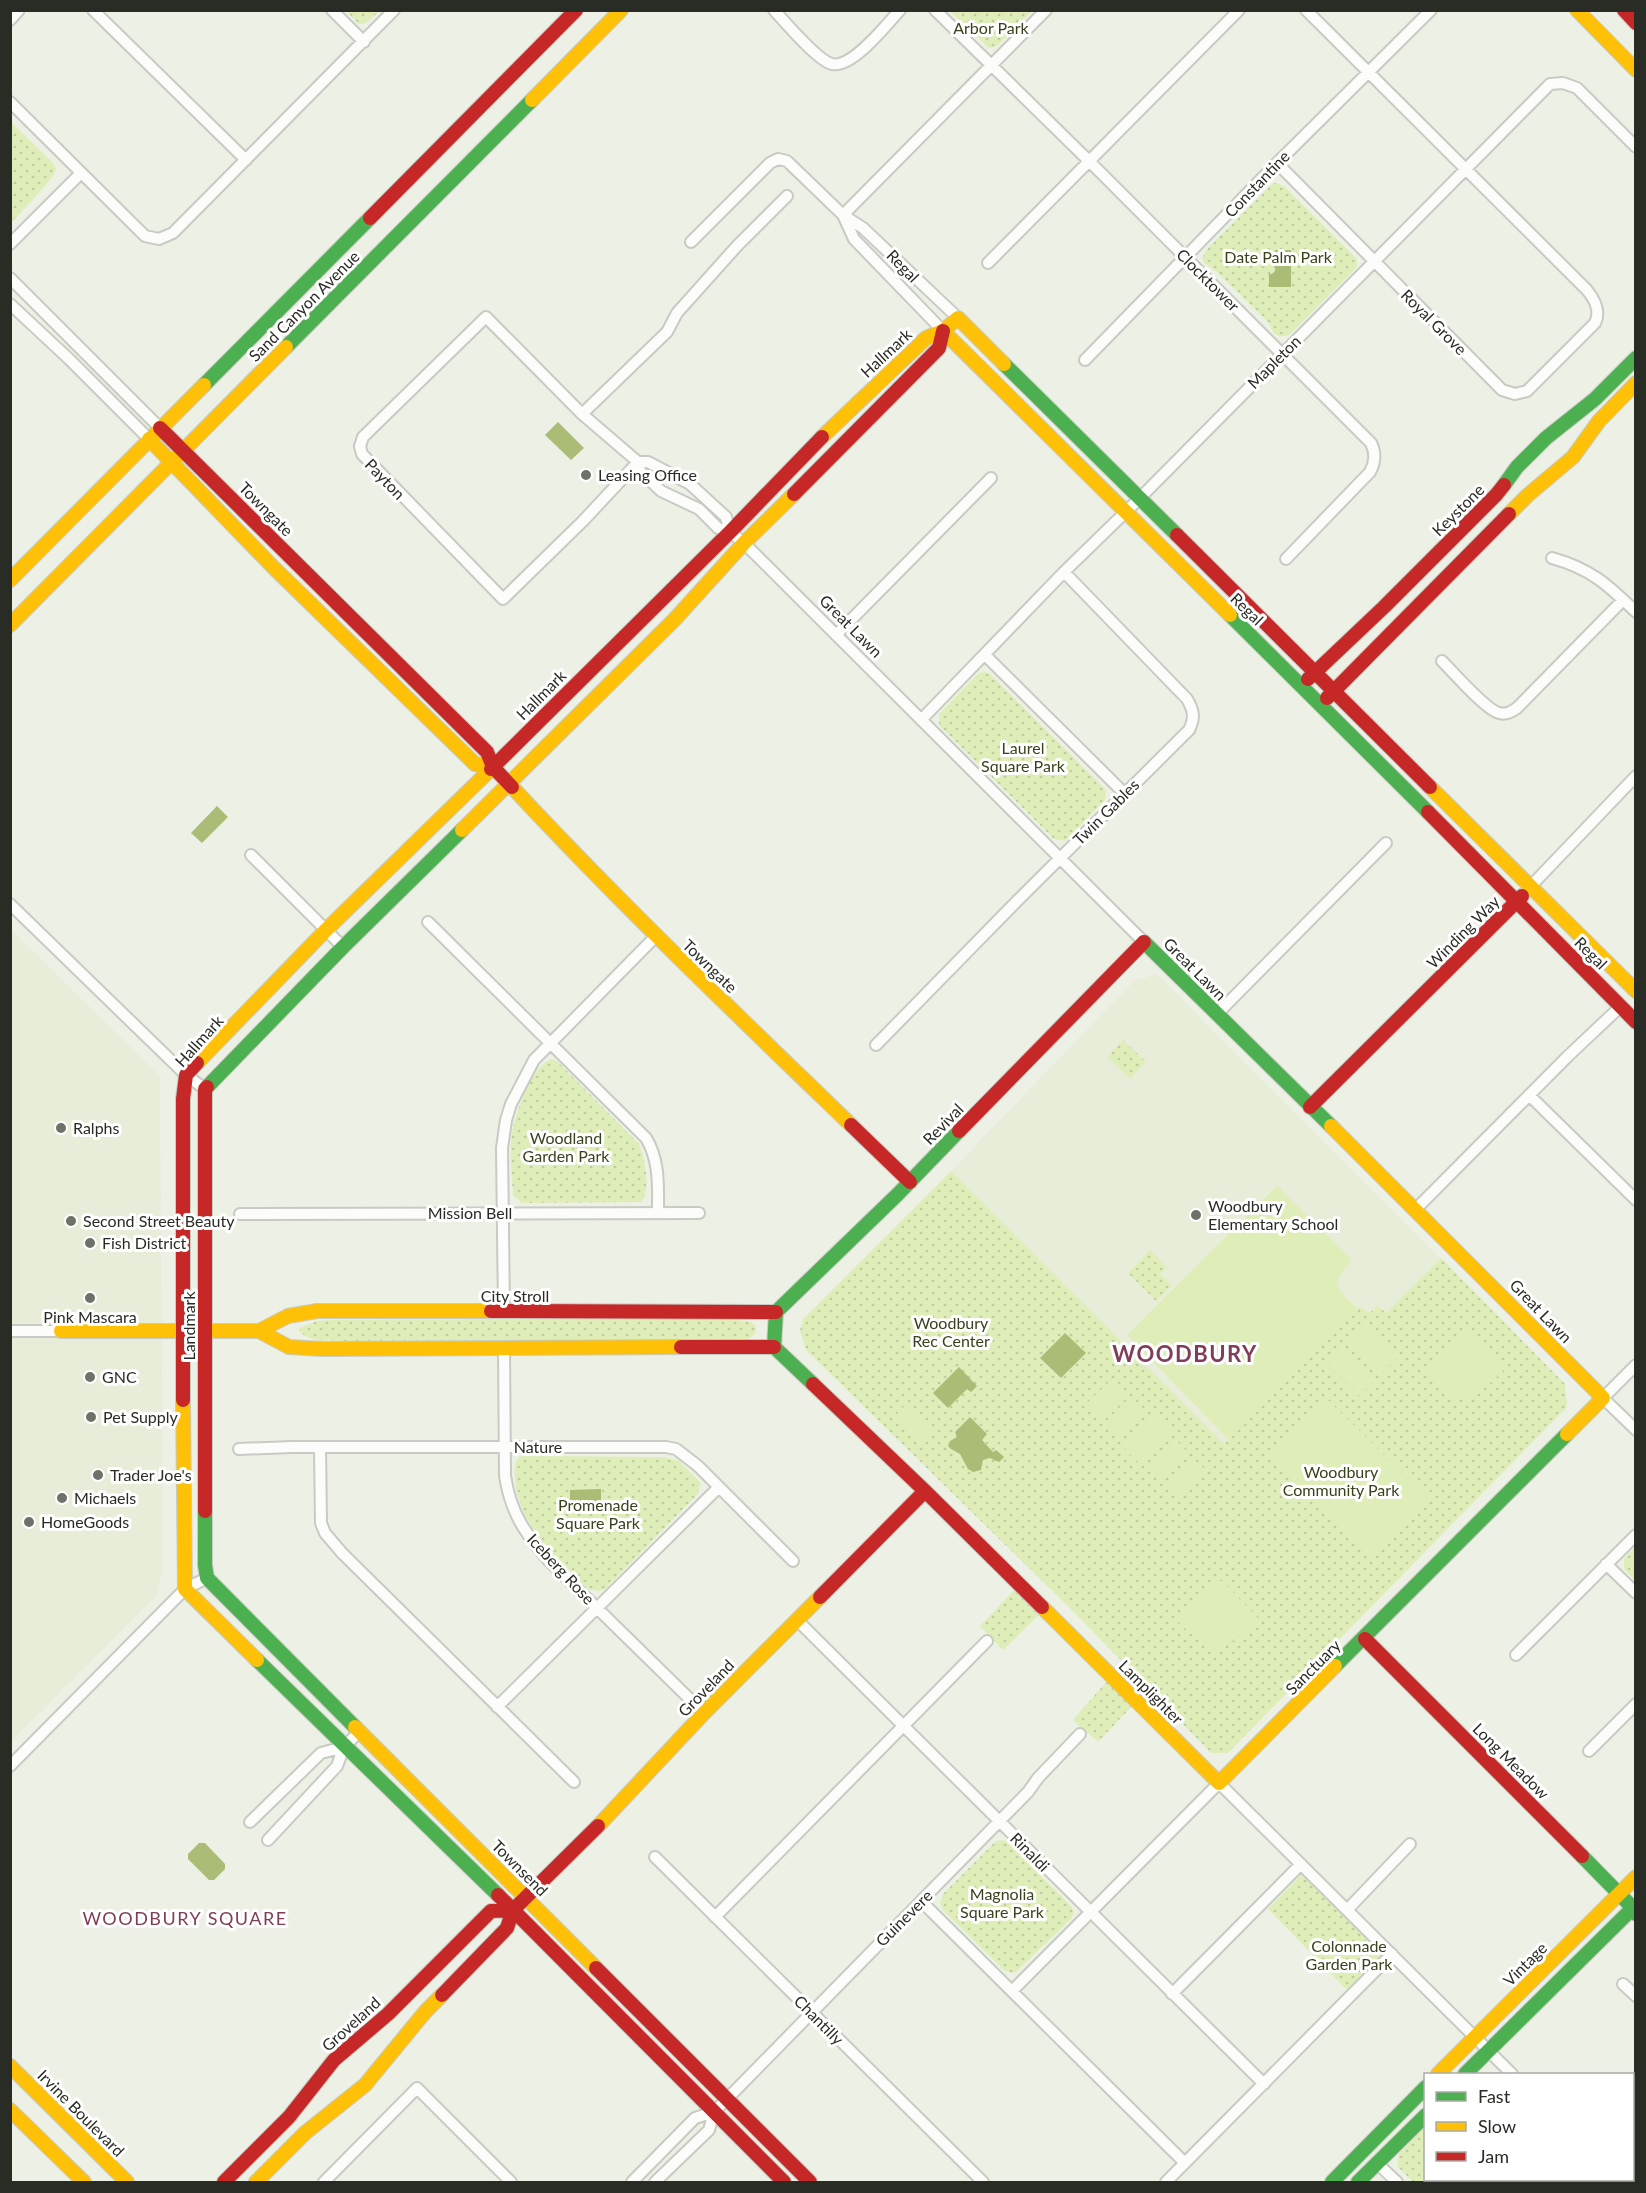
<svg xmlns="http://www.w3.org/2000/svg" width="1646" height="2193" font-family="Lato,sans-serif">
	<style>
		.built { fill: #e7edd9 }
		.green { fill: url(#green-dots) }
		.pitch { fill: #dfeeb9 }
		.water { fill: #aabc76 }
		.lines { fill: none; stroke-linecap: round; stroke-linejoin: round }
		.street-casing { stroke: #c8cbc3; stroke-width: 14 }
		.fast-casing { stroke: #c8cbc3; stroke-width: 16 }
		.slow-casing { stroke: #c8cbc3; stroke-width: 16 }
		.jam-casing { stroke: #c8cbc3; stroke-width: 16 }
		.street { stroke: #fcfdfb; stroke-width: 10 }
		.fast { stroke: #4caf50; stroke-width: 14 }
		.slow { stroke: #ffc107; stroke-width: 14 }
		.jam { stroke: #c62828; stroke-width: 14 }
		.poi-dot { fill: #6e7168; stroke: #fff; stroke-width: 2 }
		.labels { text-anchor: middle; stroke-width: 6; stroke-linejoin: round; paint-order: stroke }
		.park-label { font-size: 16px; fill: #38421b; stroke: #fff }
		.street-label { font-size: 16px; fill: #292c24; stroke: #fff }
		.poi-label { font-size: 16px; fill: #292c24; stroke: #fff; text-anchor: start }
		.neighbourhood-label { font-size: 18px; letter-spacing: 1.5px; fill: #813c57; stroke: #fff }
		.district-label { font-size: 22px; font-weight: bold; letter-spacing: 1.5px; fill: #813c57; stroke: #fff }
	</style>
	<defs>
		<pattern id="green-dots" width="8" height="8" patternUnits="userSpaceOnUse" patternTransform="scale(1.5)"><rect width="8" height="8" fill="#dfeeb9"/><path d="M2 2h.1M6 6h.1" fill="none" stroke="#bfcc9f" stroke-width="1.8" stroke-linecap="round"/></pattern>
	</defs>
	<rect width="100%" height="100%" fill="#edf0e5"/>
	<path class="built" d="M 10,929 L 160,1076 L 163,1568 L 156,1596 L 11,1742 Z
		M 1157,974 L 1441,1258 L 1386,1313 L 1375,1310 L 1364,1310 L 1359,1307 L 1224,1445 L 951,1171 L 1134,981 Z"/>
	<path class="green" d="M 346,11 L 380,11 L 364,24 L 359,24 Z
		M 950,11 L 1032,11 L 997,46 L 989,48 Z
		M 10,121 L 54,164 L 56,169 L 52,178 L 11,223 Z
		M 1276,183 L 1284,186 L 1357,259 L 1357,267 L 1290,334 C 1278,340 1272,333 1269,323 L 1217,272 L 1204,263 L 1202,258 L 1208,248 L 1272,184 Z
		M 985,672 L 990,674 L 1106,790 L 1105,800 L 1065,841 L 1054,839 L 939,725 L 939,714 L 979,673 Z
		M 1123,1040 L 1146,1062 L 1130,1079 L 1107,1057 Z
		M 551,1059 L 557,1061 L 639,1144 C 645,1156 651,1193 641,1202 L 522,1203 L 513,1195 C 512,1175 509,1153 512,1133 C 515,1114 532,1066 551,1059 Z
		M 951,1171 L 1224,1444 L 1359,1307 L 1370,1312 L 1378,1306 L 1386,1313 L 1441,1258 L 1565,1384 L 1567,1407 L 1228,1753 L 1211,1753 L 1074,1612 L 806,1350 L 800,1331 L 803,1319 Z
		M 1150,1250 L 1167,1267 L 1160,1274 L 1172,1285 L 1156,1301 L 1128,1273 Z
		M 723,1318 L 751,1322 L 755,1325 C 758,1332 753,1337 747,1339 L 343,1341 C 329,1340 309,1343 299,1331 L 299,1328 L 317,1321 L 330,1320 Z
		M 521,1456 L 664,1457 L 679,1461 L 701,1483 L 697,1495 L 605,1589 L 599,1591 L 588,1589 C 558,1558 519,1527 515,1480 C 515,1472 513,1465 518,1458 Z
		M 1635,1547 L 1635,1580 L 1624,1569 L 1624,1559 Z
		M 1016,1588 L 1042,1612 L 1003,1650 L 980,1626 Z
		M 1108,1680 L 1134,1704 L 1098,1742 L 1073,1720 Z
		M 1002,1840 L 1007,1842 L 1072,1907 L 1074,1913 L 1071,1919 L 1017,1971 L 1013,1973 L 1005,1971 L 942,1909 L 940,1902 L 943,1894 L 996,1841 Z
		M 1301,1875 L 1386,1956 L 1348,1991 L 1268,1909 Z
		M 1425,2127 L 1426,2180 L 1537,2180 L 1534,2182 L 1413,2182 L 1397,2166 L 1399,2154 Z"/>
	<path class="pitch" d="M 1309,252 L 1333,252 L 1333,272 L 1309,272 Z
		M 1277,1186 L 1350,1258 L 1350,1263 C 1328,1285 1339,1290 1358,1309 L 1229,1440 L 1127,1335 Z
		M 1366,1324 L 1399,1356 L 1382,1373 L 1350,1340 Z
		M 1459,1333 L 1468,1333 L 1504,1370 C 1464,1409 1463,1410 1422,1370 Z
		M 1344,1347 L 1376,1379 L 1359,1396 L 1327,1364 Z
		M 1113,1378 L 1126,1391 L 1098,1418 L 1085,1405 Z
		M 1131,1396 L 1144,1409 L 1117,1436 L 1104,1423 Z
		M 1326,1398 L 1431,1501 L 1373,1559 L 1268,1456 Z
		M 907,1403 L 933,1429 L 918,1443 L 893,1418 Z
		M 1154,1413 L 1171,1431 L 1139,1463 L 1121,1446 Z
		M 1176,1440 L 1189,1453 L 1162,1480 L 1149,1467 Z
		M 1194,1459 L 1207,1471 L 1179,1498 L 1167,1486 Z
		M 1212,1581 L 1222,1581 L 1258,1618 C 1217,1658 1216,1658 1175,1619 Z"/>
	<path class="water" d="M 1275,250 L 1291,250 L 1291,287 L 1269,287 L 1269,274 L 1272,274 L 1275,271 Z
		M 558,422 L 584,448 L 571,460 L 545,435 Z
		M 217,806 L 228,817 L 202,843 L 191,833 Z
		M 1065,1333 L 1086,1353 L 1061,1378 L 1040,1358 Z
		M 959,1367 L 977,1386 L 971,1392 L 967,1389 L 948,1408 L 933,1393 Z
		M 970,1417 L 987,1434 L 982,1440 L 993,1452 L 996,1450 L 1004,1457 L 999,1462 L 990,1458 L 983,1460 L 981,1470 L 973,1472 L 968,1469 L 960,1454 L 951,1449 L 948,1446 L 950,1441 L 957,1437 L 955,1432 Z
		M 601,1489 L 601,1507 L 570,1507 L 570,1490 Z
		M 199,1843 L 205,1843 L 225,1864 L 225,1869 L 214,1880 L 209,1880 L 188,1859 L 188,1854 Z"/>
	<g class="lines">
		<g class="street-casing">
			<path id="street" d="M 93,10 L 246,160
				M 332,10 L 364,42
				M 774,10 C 785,22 818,61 832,64 C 852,69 887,24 900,10
				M 935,10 L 1088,160 L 1371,443 C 1376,453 1375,463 1370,472 L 1286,559
				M 10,20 L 19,10
				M 10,102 L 145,236 L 159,239 L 173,233 L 394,10
				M 1277,163 L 1502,390 L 1515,394 L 1527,391 L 1595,323 C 1601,311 1595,300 1587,290 L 1306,10
				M 843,215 L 1046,10
				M 843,215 L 854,239 L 943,331
				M 691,242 L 770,163 L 778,159 L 787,161 L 843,215 L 863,228 L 958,318
				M 10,244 L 81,173
				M 988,263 L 1239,10
				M 10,278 L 160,428
				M 10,304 L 69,359 L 149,439
				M 1085,360 L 1277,163 L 1431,10
				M 582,414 L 667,332 L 677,313 L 737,246 L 787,196
				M 730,532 L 726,517 L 690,484 L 648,462 L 638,462 L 583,521 L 503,599 L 362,454 L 360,446 L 363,437 L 486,317 L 582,414 L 638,462 L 640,471 L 661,491 L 699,509 L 718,528 L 730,532 L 744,543 L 1144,942
				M 1552,558 C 1591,569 1607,584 1636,612
				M 836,635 L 991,478
				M 985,655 L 1125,794
				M 1442,661 C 1454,673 1486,710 1499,713 C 1506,715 1511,712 1517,708 L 1623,600
				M 921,720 L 1064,572 L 1140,498 L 1550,84 L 1563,83 L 1577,88 L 1636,147
				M 251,855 L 343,947
				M 1530,887 L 1636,776
				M 10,904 L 186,1075 L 205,1089
				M 428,922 L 646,1138 C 660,1161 658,1187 658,1213
				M 1217,1014 L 1386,843
				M 876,1045 L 1018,900 L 1189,730 C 1195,718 1194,711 1187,699 L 1064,572
				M 1529,1095 L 1636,1200
				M 1415,1210 L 1568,1056 L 1620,1007
				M 240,1214 L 699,1213
				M 504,1312 L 502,1148 L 506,1120 L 511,1104 L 534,1060 L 656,936
				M 10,1331 L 61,1331
				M 504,1348 L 505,1476 C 511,1514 525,1533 549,1561 L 704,1713
				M 1636,1365 L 1603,1398 L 1636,1430
				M 320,1447 L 321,1523 L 325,1533 L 342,1553 L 574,1782
				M 239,1449 L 292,1447 L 666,1447 L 676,1449 L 698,1466 L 793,1561
				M 1606,1564 L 1636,1593
				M 797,1620 L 1264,2084
				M 1516,1655 L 1636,1535
				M 497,1707 L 719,1487
				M 1589,1751 L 1636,1704
				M 10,1766 L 185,1589 L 207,1578
				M 250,1822 L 321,1753 L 344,1747
				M 268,1840 L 337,1766 L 344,1747 L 360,1731
				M 655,1857 L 983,2182
				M 921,1901 L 1185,2163
				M 1347,1910 L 1410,1844
				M 715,1917 L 987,1641
				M 1623,1984 L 1636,1996
				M 1012,1991 L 1219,1783 L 1512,2074
				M 1172,1994 L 1301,1864
				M 1632,2095 L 1636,2092
				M 1377,2163 L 1397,2182
				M 1619,2180 L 1622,2182
				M 324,2182 L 417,2088 L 511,2182
				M 632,2182 L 695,2118 L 714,2112 L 727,2099 L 1028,1792 L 1038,1778 L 1080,1734
				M 655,2182 L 709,2130 L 714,2112
				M 1166,2182 L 1392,1954
				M 1545,2182 L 1548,2180"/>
		</g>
		<g class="fast-casing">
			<path id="fast" d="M 286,347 L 532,100
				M 1004,364 L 1177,535
				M 204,385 L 370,218
				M 1504,485 L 1517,467 L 1546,438 L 1595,399 L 1636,358
				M 1230,615 L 1428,812
				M 1144,942 L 1331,1126
				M 207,1087 L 343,947 L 462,830
				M 813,1384 L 774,1347 L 776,1312 L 898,1194 L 959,1131
				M 205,1511 L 205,1565 L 207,1578 L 355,1727
				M 257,1660 L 498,1895
				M 1335,1666 L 1567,1434
				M 1582,1856 L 1633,1908 L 1636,1914
				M 1465,2074 L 1636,1905
				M 1332,2182 L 1426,2087
				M 1358,2182 L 1426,2115"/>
		</g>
		<g class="slow-casing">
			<path id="slow" d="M 1577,10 L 1636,70
				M 532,100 L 621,10
				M 943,331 L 1230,615
				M 822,437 L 926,338 L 943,331 L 958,318 L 1004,364
				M 149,439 L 274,568 L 475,764 L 493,767
				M 1509,514 L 1528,495 L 1573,457 L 1599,421 L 1636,383
				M 10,580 L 204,385
				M 10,625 L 286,347
				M 512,787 C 621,904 736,1014 851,1125
				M 1430,787 L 1636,991
				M 462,830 L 675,619 L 744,543 L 794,494
				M 197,1063 L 325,931 L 491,769
				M 1331,1126 L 1603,1398 L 1567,1434
				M 61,1331 L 259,1331 L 288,1316 L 317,1311 L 491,1311
				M 259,1331 L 289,1347 L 323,1349 L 681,1347
				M 183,1400 L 185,1589 L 257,1660
				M 1042,1607 L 1219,1783 L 1335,1666
				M 355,1727 L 596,1968
				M 598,1826 L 704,1713 L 820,1597
				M 10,2066 L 127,2182
				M 1438,2074 L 1636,1877
				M 10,2110 L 84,2182
				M 256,2182 L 305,2133 L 365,2085 L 425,2012 L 442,1995"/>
		</g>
		<g class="jam-casing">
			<path id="jam" d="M 1624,10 L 1636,23
				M 370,218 L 576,10
				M 160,428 L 487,752 L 493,767 L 512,787
				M 794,494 L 939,348 L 943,331
				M 1177,535 L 1430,787
				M 1308,679 L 1384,607 L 1496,495 L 1504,485
				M 1327,698 L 1509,514
				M 491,769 L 730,532 L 822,437
				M 1428,812 L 1636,1022
				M 1310,1107 L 1522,896
				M 851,1125 L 910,1182
				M 959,1131 L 1144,942
				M 491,1311 L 776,1312
				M 681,1347 L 774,1347
				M 813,1384 L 925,1491 L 1042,1607
				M 183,1400 L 183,1099 L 186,1075 L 197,1063
				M 205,1511 L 205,1089 L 207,1087
				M 820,1597 L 925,1491
				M 1365,1639 L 1582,1856
				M 498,1895 L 784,2182
				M 596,1968 L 810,2182
				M 442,1995 L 507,1928 L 513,1910 L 598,1826
				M 224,2182 L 289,2117 L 334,2060 L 388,2014 L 491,1911 L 513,1910"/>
		</g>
		<use href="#street" class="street"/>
		<use href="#fast" class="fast"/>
		<use href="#slow" class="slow"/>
		<use href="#jam" class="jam"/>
	</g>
	<g class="poi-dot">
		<circle cx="586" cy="475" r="6"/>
		<circle cx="61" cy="1128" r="6"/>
		<circle cx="1196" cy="1215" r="6"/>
		<circle cx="71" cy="1221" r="6"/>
		<circle cx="90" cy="1243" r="6"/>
		<circle cx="90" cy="1298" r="6"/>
		<circle cx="90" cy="1377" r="6"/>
		<circle cx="91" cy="1417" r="6"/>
		<circle cx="98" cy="1475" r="6"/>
		<circle cx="62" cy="1498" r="6"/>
		<circle cx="29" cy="1522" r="6"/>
	</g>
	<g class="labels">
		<g class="park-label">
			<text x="991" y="34">Arbor Park</text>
			<text x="1278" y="263">Date Palm Park</text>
			<text x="1023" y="754">Laurel<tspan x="1023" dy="18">Square Park</tspan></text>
			<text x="566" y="1144">Woodland<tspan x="566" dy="18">Garden Park</tspan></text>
			<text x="951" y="1329">Woodbury<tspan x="951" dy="18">Rec Center</tspan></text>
			<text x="1341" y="1478">Woodbury<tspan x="1341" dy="18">Community Park</tspan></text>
			<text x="598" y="1511">Promenade<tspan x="598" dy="18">Square Park</tspan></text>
			<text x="1002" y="1900">Magnolia<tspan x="1002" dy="18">Square Park</tspan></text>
			<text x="1349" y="1952">Colonnade<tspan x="1349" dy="18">Garden Park</tspan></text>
		</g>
		<g class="street-label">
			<text transform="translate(1257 184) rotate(-46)" y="6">Constantine</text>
			<text transform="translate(903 266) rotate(46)" y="6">Regal</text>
			<text transform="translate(1208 280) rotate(45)" y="6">Clocktower</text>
			<text transform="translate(304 306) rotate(-45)" y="6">Sand Canyon Avenue</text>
			<text transform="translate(1434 322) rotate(45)" y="6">Royal Grove</text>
			<text transform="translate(886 353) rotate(-43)" y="6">Hallmark</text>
			<text transform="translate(1274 362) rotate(-45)" y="6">Mapleton</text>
			<text transform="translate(385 479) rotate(46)" y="6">Payton</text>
			<text transform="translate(266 509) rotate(45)" y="6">Towngate</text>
			<text transform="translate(1458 510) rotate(-45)" y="6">Keystone</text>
			<text transform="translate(1247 609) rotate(44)" y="6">Regal</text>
			<text transform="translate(851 626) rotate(45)" y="6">Great Lawn</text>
			<text transform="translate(541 695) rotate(-45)" y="6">Hallmark</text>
			<text transform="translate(1106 812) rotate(-45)" y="6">Twin Gables</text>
			<text transform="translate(1463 932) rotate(-45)" y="6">Winding Way</text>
			<text transform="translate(1591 953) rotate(45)" y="6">Regal</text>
			<text transform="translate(710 966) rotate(44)" y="6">Towngate</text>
			<text transform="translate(1195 969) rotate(45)" y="6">Great Lawn</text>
			<text transform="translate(199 1041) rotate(-48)" y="6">Hallmark</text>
			<text transform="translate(943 1124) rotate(-46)" y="6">Revival</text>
			<text x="470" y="1219">Mission Bell</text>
			<text x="515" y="1302">City Stroll</text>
			<text transform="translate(1541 1311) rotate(46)" y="6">Great Lawn</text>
			<text transform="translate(189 1326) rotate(-90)" y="6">Landmark</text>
			<text x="538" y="1453">Nature</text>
			<text transform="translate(561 1569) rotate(47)" y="6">Iceberg Rose</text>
			<text transform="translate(1313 1667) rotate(-45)" y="6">Sanctuary</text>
			<text transform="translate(706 1688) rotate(-46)" y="6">Groveland</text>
			<text transform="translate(1151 1692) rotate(45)" y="6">Lamplighter</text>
			<text transform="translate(1511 1761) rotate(45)" y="6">Long Meadow</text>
			<text transform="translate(1030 1852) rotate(45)" y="6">Rinaldi</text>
			<text transform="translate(520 1868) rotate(45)" y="6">Townsend</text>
			<text transform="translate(904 1918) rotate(-45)" y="6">Guinevere</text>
			<text transform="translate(1525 1964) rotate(-45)" y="6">Vintage</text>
			<text transform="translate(819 2020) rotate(45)" y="6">Chantilly</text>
			<text transform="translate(351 2024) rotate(-42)" y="6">Groveland</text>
			<text transform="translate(81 2113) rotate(45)" y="6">Irvine Boulevard</text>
		</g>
		<g class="poi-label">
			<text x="598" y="481">Leasing Office</text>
			<text x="73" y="1134">Ralphs</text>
			<text x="1208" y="1212">Woodbury<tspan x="1208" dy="18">Elementary School</tspan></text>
			<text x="83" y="1227">Second Street Beauty</text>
			<text x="102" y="1249">Fish District</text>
			<text x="90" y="1323" text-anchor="middle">Pink Mascara</text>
			<text x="102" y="1383">GNC</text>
			<text x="103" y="1423">Pet Supply</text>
			<text x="110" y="1481">Trader Joe's</text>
			<text x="74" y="1504">Michaels</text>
			<text x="41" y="1528">HomeGoods</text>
		</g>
		<g class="neighbourhood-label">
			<text x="185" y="1925">WOODBURY SQUARE</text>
		</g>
		<g class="district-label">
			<text x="1185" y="1362">WOODBURY</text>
		</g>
	</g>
	<rect width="1646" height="2193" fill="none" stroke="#292c24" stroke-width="24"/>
	<rect x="1424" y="2073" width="210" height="108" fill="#ffffff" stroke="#a9aba7" stroke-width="1.5"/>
	<rect x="1436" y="2092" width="30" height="9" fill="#4caf50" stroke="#a9aba7" stroke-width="1.5"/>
	<text x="1478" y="2103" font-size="18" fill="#292c24">Fast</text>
	<rect x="1436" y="2122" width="30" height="9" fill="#ffc107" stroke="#a9aba7" stroke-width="1.5"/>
	<text x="1478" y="2133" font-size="18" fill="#292c24">Slow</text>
	<rect x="1436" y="2152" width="30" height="9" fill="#c62828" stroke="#a9aba7" stroke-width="1.5"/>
	<text x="1478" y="2163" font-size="18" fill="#292c24">Jam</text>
</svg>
